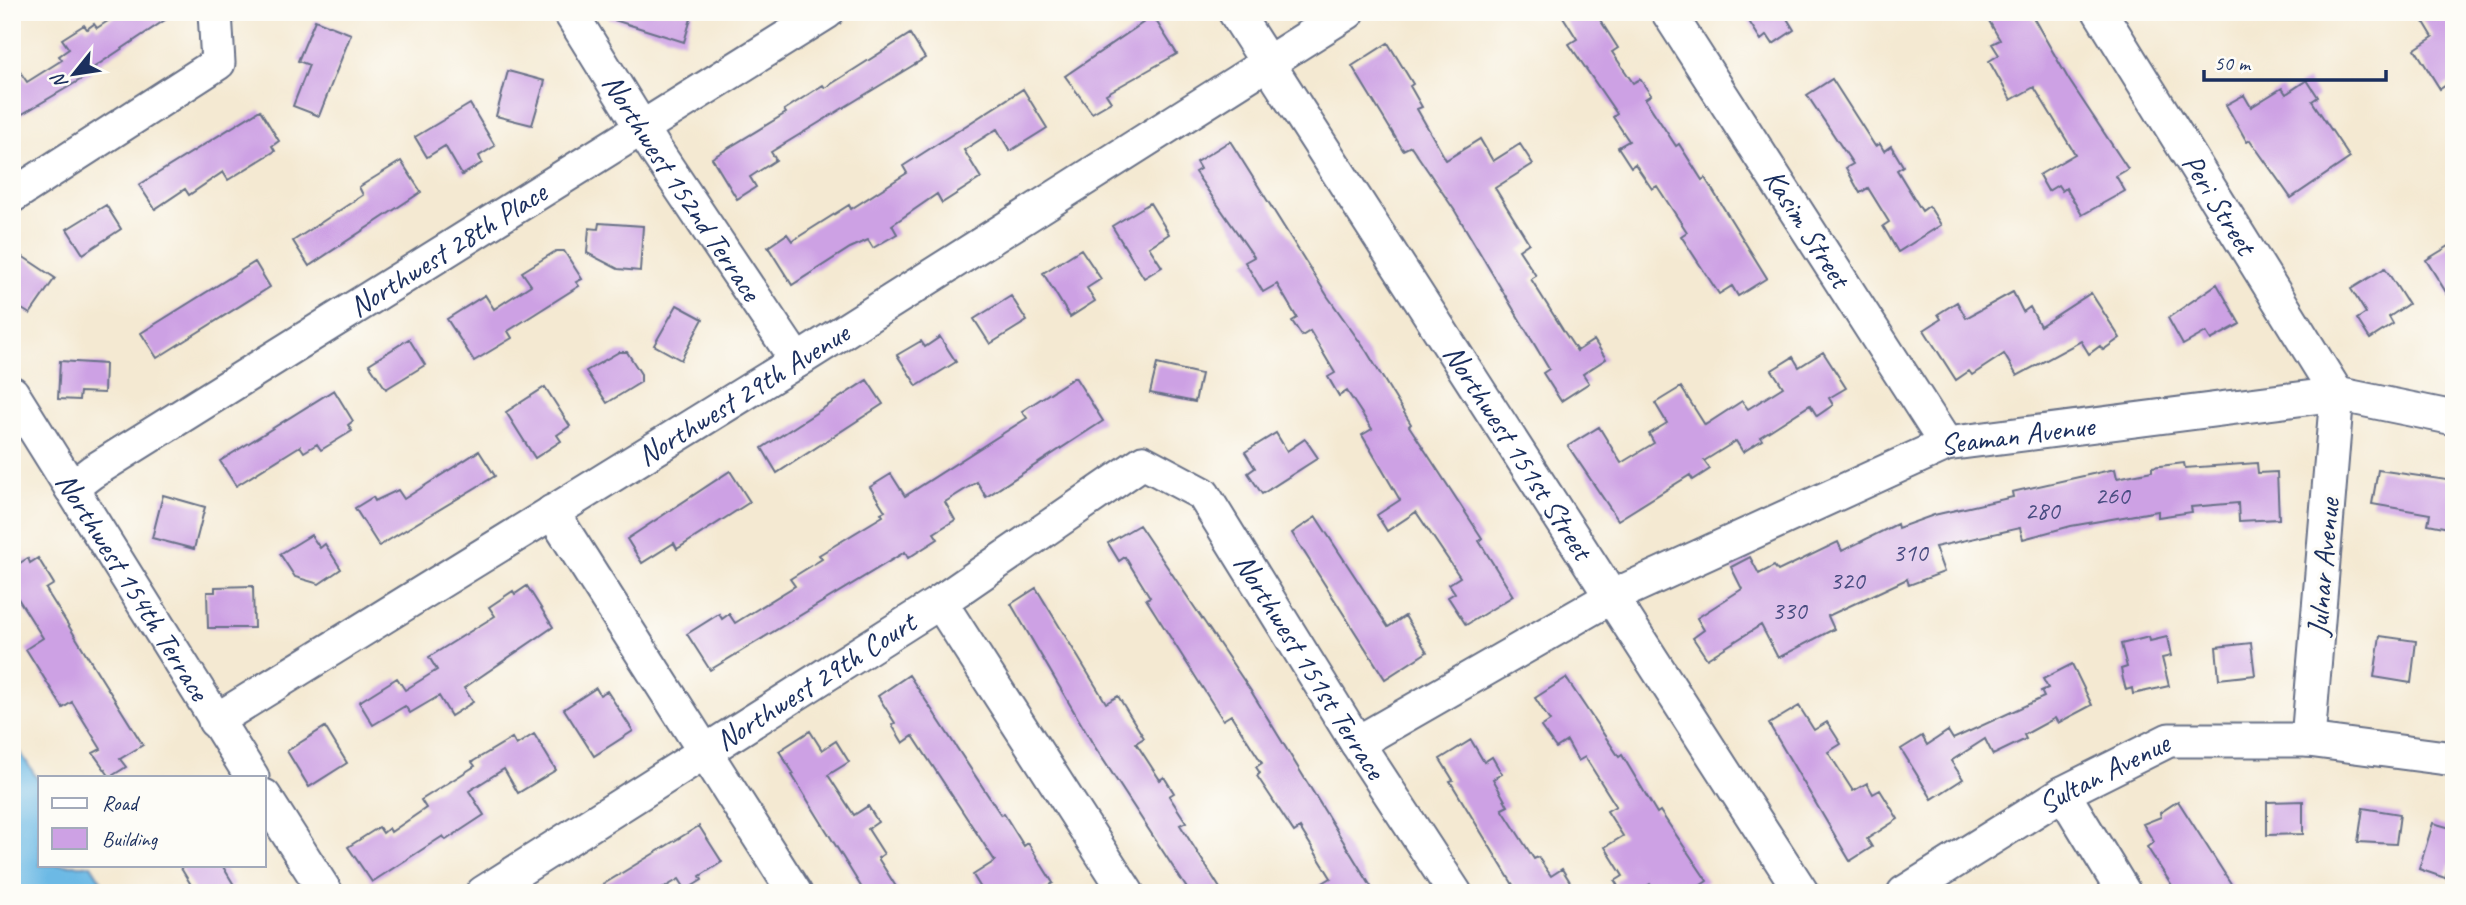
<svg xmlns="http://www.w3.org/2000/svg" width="2466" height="905" font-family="Caveat,sans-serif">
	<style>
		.water { fill: #6cb9e5; stroke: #4474a2; stroke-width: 2 }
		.building { fill: #cda1e4 }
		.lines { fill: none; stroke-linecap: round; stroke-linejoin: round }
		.minor-casing { stroke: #677087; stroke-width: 37 }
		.minor { stroke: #fff; stroke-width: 33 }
		.labels { text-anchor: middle; stroke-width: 7; stroke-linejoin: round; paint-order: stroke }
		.number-label { font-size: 26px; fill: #484c80 }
		.street-label { font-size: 30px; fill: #1b2f5e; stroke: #fdfcf7 }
	</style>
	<rect width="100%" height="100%" fill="#fdfcf7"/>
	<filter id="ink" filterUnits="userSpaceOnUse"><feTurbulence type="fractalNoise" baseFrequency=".0143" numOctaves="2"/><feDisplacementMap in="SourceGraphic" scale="14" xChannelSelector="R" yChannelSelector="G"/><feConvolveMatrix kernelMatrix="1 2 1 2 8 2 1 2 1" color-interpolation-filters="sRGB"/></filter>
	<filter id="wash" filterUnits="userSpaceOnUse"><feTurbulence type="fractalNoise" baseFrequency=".00686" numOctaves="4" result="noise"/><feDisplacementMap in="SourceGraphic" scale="28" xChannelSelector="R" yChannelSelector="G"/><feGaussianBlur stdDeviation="1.57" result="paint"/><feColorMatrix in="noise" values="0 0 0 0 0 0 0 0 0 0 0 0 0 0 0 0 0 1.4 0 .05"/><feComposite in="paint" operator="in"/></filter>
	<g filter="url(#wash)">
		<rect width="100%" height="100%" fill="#f4e9d2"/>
		<path class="water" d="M 12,739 L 40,783 L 40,865 L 91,865 L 109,893 L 12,893 Z"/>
		<g id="blocks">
			<path class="building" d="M 122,12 L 177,12 L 90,70 L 92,73 L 12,120 L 12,60 L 27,82 L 62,60 L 59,56 L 69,49 L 62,39 L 84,25 L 87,29 L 94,24 L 97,28 Z
				M 609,12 L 693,12 L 684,42 L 608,18 Z
				M 1560,12 L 1595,12 L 1618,48 L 1612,52 L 1633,83 L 1640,79 L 1651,95 L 1645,99 L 1676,146 L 1679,144 L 1702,180 L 1705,178 L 1767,278 L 1738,296 L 1732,286 L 1719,294 L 1681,236 L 1687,232 L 1657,186 L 1652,189 L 1635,164 L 1631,167 L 1618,147 L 1629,141 L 1613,117 L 1617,114 L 1569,44 L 1577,39 Z
				M 1743,12 L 1783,12 L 1794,30 L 1773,44 L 1767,35 L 1761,40 Z
				M 1984,12 L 2030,12 L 2069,80 L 2128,169 L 2116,176 L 2125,191 L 2082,215 L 2066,188 L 2062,191 L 2058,185 L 2048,191 L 2039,175 L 2075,154 L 2034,87 L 2011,100 L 1989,61 L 1999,55 L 1992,44 L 2000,40 Z
				M 2418,12 L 2454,12 L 2454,80 L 2440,89 L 2415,49 L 2433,37 Z
				M 1153,16 L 1177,54 L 1106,94 L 1111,102 L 1092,113 L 1065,76 Z
				M 315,20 L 351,34 L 319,116 L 293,106 L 309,65 L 298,61 Z
				M 910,34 L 925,58 L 771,152 L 776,160 L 750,177 L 756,187 L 737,199 L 712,158 L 786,113 L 784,110 L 823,85 L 825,88 Z
				M 1388,43 L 1413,84 L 1410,86 L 1422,107 L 1417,109 L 1446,160 L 1480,139 L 1493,161 L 1520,144 L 1533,164 L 1495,188 L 1529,243 L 1519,250 L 1536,276 L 1531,279 L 1563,330 L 1577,351 L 1594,340 L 1606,359 L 1583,374 L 1589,383 L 1561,401 L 1543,373 L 1549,369 L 1455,211 L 1411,146 L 1403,150 L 1352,66 Z
				M 508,71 L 545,81 L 532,125 L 496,116 Z
				M 1832,79 L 1875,146 L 1880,144 L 1884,151 L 1891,146 L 1903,166 L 1897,170 L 1922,211 L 1929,206 L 1941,225 L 1898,252 L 1883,226 L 1889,222 L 1868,188 L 1860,193 L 1846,168 L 1853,164 L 1807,95 Z
				M 2307,80 L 2318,97 L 2312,101 L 2350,158 L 2291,198 L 2250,140 L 2247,142 L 2226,105 L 2244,95 L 2251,107 L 2282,88 L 2286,94 Z
				M 1023,89 L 1047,128 L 1010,151 L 997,129 L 964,150 L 981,178 L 942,203 L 937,194 L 892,225 L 897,234 L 873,248 L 868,240 L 850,248 L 792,285 L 768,247 L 787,234 L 792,241 L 849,205 L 851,209 L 907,173 L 903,166 Z
				M 470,104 L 495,146 L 479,156 L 482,163 L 462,175 L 445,146 L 427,157 L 415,137 Z
				M 260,110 L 279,141 L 272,146 L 275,151 L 228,180 L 223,172 L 189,195 L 185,189 L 155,209 L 139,185 Z
				M 1230,141 L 1328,297 L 1367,352 L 1411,424 L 1409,426 L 1482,538 L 1479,541 L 1513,596 L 1466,625 L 1448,597 L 1455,593 L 1449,584 L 1460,577 L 1416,512 L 1387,531 L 1377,515 L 1400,500 L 1362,435 L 1372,429 L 1347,391 L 1339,396 L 1328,377 L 1335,373 L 1310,331 L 1302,336 L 1292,321 L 1297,318 L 1277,284 L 1263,292 L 1245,262 L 1254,257 L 1195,172 L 1200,169 L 1196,162 Z
				M 401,161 L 421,192 L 309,266 L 293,241 L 363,195 L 359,187 Z
				M 1150,203 L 1169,234 L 1149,247 L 1162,267 L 1144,278 L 1112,226 Z
				M 106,205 L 121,229 L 83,254 L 67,229 Z
				M 599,223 L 643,226 L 640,271 L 618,269 L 587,253 L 589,228 L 598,229 Z
				M 2454,243 L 2454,305 L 2426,260 Z
				M 1081,249 L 1101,279 L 1087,288 L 1095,301 L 1070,317 L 1043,273 Z
				M 556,251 L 564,251 L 582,279 L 576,282 L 579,286 L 508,331 L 512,338 L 474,361 L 447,319 L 485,295 L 494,309 L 531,285 L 522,272 Z
				M 22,256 L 55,278 L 30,314 L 12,303 L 12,271 Z
				M 255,262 L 270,287 L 157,358 L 141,333 Z
				M 2385,268 L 2408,304 L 2389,317 L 2393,324 L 2370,339 L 2357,319 L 2366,313 L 2351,289 Z
				M 2217,284 L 2240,324 L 2211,340 L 2206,332 L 2183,345 L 2168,318 Z
				M 2013,292 L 2023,312 L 2030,307 L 2040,326 L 2091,293 L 2120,338 L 2103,350 L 2100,346 L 2089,354 L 2081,341 L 2017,376 L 2004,354 L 1972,375 L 1969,371 L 1956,380 L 1924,330 L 1941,319 L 1938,314 L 1957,302 L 1966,318 Z
				M 1011,296 L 1027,321 L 990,344 L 974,319 Z
				M 677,305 L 703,319 L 681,360 L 654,345 Z
				M 940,337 L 956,362 L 917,386 L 897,355 L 921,341 L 925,347 Z
				M 409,339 L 425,365 L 386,389 L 369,364 Z
				M 619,352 L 627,352 L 641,374 L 641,382 L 607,403 L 586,371 Z
				M 1823,352 L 1846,388 L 1829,398 L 1833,405 L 1817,416 L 1810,405 L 1760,437 L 1762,440 L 1743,452 L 1736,441 L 1704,461 L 1710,469 L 1693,480 L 1690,475 L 1618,520 L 1568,446 L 1599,427 L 1621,463 L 1654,443 L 1649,434 L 1667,423 L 1655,403 L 1681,387 L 1705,425 L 1742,401 L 1748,409 L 1783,387 L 1772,370 L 1793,357 L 1799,367 Z
				M 60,361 L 105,364 L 104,393 L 80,392 L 79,400 L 58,399 Z
				M 1157,364 L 1201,374 L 1195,402 L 1150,393 Z
				M 1075,377 L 1103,421 L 986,497 L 977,482 L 945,502 L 955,520 L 934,533 L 938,539 L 908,558 L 905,552 L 710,670 L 687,634 L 719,614 L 722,619 L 729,614 L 735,623 L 795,586 L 790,579 L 822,559 L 819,555 L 883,516 L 881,513 L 885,511 L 870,487 L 891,474 L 905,496 L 1027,418 L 1022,411 Z
				M 867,380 L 883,404 L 777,473 L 762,448 Z
				M 545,387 L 570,426 L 557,435 L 561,441 L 535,458 L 506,412 Z
				M 334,390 L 353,421 L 348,425 L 352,431 L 321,450 L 317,444 L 304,452 L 300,446 L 236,486 L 220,461 Z
				M 1276,433 L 1287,451 L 1305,439 L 1318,458 L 1262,494 L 1248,473 L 1255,468 L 1245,452 Z
				M 479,451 L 495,476 L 379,546 L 355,508 L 373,497 L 375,501 L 398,490 L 404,499 Z
				M 2184,463 L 2185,468 L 2257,463 L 2258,473 L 2277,472 L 2279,519 L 2239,521 L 2238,503 L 2191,507 L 2192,512 L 2158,517 L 2158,511 L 2071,526 L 2023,539 L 2020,528 L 1935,547 L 1944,572 L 1909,585 L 1907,579 L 1828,616 L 1834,629 L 1778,658 L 1761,625 L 1707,659 L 1693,638 L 1704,630 L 1697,618 L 1742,589 L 1731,567 L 1750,557 L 1759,574 L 1774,566 L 1778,571 L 1838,542 L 1842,551 L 1897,524 L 1898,528 L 1934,515 L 2013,497 L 2012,492 L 2115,469 L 2117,478 L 2152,471 L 2152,467 Z
				M 2378,470 L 2454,481 L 2454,529 L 2428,524 L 2430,514 L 2372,504 Z
				M 730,471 L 750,502 L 677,549 L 674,543 L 642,563 L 627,539 Z
				M 163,495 L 205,507 L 194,549 L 152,538 Z
				M 1316,517 L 1388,627 L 1405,616 L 1427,652 L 1385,679 L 1292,533 Z
				M 1139,525 L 1251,691 L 1375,893 L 1306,893 L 1331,878 L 1300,828 L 1294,832 L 1257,776 L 1260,773 L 1256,767 L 1262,763 L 1231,715 L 1223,720 L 1146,599 L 1150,597 L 1125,557 L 1119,561 L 1108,543 Z
				M 311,535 L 320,548 L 325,544 L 341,569 L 319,584 L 295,577 L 280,554 Z
				M 28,558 L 30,563 L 38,558 L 54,584 L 46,589 L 50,596 L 143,745 L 120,759 L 126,767 L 110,777 L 93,753 L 101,749 L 72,702 L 63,708 L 26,649 L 43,638 L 12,589 L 12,568 Z
				M 253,586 L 254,628 L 208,628 L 207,592 L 215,592 L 215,587 Z
				M 527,586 L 553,627 L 464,688 L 473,702 L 451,716 L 439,696 L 410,713 L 405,706 L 373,725 L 359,702 L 397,678 L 405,690 L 437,670 L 429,657 L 495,616 L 489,607 L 513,591 L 515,594 Z
				M 1036,588 L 1106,703 L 1118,696 L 1144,738 L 1136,743 L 1160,780 L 1164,777 L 1174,793 L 1169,796 L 1186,822 L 1180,825 L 1223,893 L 1190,893 L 1093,744 L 1011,604 Z
				M 2380,636 L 2416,641 L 2411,683 L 2374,677 Z
				M 2149,637 L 2150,641 L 2167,637 L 2171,656 L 2162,658 L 2169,686 L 2133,694 L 2132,688 L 2126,690 L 2123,679 L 2121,669 L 2127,667 L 2121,644 Z
				M 2251,643 L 2255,675 L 2219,679 L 2216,647 Z
				M 2072,664 L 2092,705 L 2058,723 L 2055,718 L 2024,735 L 2026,739 L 1993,755 L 1985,739 L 1951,761 L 1963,779 L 1932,799 L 1901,749 L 1922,736 L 1927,745 L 1948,731 L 1953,739 L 2044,697 L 2041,691 L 2048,688 L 2043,679 Z
				M 909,675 L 1001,815 L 1004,814 L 1024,846 L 1028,843 L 1053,883 L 1037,893 L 984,893 L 973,875 L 995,861 L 913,736 L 903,743 L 892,725 L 895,723 L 878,696 Z
				M 1566,678 L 1619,757 L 1622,755 L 1657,813 L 1660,811 L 1707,881 L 1689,893 L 1656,893 L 1650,884 L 1636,893 L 1622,893 L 1615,881 L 1623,876 L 1605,847 L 1623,836 L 1607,811 L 1616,806 L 1585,757 L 1578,761 L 1567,741 L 1556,748 L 1541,727 L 1550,721 L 1535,698 Z
				M 596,688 L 600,695 L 607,691 L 633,731 L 594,756 L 564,709 Z
				M 1799,706 L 1814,730 L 1827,722 L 1841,744 L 1828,752 L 1853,791 L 1867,783 L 1873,794 L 1880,790 L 1898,819 L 1867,839 L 1872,847 L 1850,861 L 1769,724 Z
				M 325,727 L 347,763 L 309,787 L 287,751 Z
				M 810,731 L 822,750 L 836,741 L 849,762 L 828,775 L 854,815 L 868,806 L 878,822 L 868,829 L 884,854 L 878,858 L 900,893 L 865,893 L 792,775 L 794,774 L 779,751 Z
				M 534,734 L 556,770 L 518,793 L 504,769 L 469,791 L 484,815 L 446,840 L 443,836 L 372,882 L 348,847 L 379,827 L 383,833 L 389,828 L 391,832 L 426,808 L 421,800 L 475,766 L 472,762 L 512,738 L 516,745 Z
				M 1471,740 L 1484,762 L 1492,757 L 1502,774 L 1493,779 L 1508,806 L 1502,809 L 1534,859 L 1538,857 L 1551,876 L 1562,869 L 1577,893 L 1518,893 L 1450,781 L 1453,780 L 1440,759 Z
				M 2178,801 L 2237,893 L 2177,893 L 2147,847 L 2154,842 L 2143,824 L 2161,817 L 2160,813 Z
				M 2303,801 L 2303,834 L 2267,835 L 2267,802 Z
				M 2363,808 L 2400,814 L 2396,844 L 2358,842 Z
				M 2433,823 L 2454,829 L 2454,865 L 2450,863 L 2445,878 L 2419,869 Z
				M 699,826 L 722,862 L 700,876 L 702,880 L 686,890 L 679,879 L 655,893 L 589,893 Z
				M 179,865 L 222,865 L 234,885 L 222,893 L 196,893 Z"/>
		</g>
	</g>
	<g filter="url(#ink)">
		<use href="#blocks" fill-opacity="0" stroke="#677087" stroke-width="2"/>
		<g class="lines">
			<g class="minor-casing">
				<g id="minor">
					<path id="s1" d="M 570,12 L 656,151 L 797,361"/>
					<path id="s2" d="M 1235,12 L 1802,893"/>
					<path id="s3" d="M 1668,12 L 1946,444"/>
					<path id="s4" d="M 2100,12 L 2337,394 L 2308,740"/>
					<path d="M 12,196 L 218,63 L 215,12"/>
					<path id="s5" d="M 12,393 L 252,777"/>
					<path id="s6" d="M 71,488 L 92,472 L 827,12"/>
					<path d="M 552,512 L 795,893"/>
					<path d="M 940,602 L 1127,893"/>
					<path id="s7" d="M 215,721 L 797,361 L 1348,12"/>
					<path id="s8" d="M 1357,743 L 1611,597 L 1946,444 L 2337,394 L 2454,418"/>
					<path d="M 2063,793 L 2124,893"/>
					<path d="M 264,796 L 326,893"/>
					<path id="s9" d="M 483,893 L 940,602 L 1143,462 L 1203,494 L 1357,743 L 1455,893"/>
					<path id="s10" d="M 1904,893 L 2063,793 L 2169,740 L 2308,740 L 2454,759"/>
				</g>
			</g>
			<use href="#minor" class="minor"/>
		</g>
	</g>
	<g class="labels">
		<g class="number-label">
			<text x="2112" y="504">260</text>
			<text x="2042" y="519">280</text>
			<text x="1910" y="561">310</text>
			<text x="1847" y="589">320</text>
			<text x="1789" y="619">330</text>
		</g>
		<g class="street-label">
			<text dy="10" stroke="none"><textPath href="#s1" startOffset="208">Northwest 152nd Terrace</textPath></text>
			<text dy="10" stroke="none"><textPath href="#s4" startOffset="226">Peri Street</textPath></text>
			<text dy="10" stroke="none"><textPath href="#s3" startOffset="257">Kasim Street</textPath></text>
			<text dy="10" stroke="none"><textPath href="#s6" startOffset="446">Northwest 28th Place</textPath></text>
			<text dy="10" stroke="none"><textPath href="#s7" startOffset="621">Northwest 29th Avenue</textPath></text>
			<text dy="10" stroke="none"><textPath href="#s8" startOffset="733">Seaman Avenue</textPath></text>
			<text dy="10" stroke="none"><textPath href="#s2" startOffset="523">Northwest 151st Street</textPath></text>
			<text transform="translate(2323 567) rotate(-85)" y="10">Julnar Avenue</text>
			<text dy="10" stroke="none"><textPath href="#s5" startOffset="228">Northwest 154th Terrace</textPath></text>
			<text dy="10" stroke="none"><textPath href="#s9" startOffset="1059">Northwest 151st Terrace</textPath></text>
			<text dy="10" stroke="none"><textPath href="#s9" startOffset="394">Northwest 29th Court</textPath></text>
			<text dy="10" stroke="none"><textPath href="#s10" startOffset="233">Sultan Avenue</textPath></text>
		</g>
	</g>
	<rect width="2466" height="905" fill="none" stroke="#fdfcf7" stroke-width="42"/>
	<rect x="38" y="776" width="228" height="91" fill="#fdfcf7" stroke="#a3aaba" stroke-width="2"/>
	<rect x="52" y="798" width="35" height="10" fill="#ffffff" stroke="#a3aaba" stroke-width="2"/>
	<text x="102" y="810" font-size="21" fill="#1b2f5e">Road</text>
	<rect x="52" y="828" width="35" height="21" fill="#cda1e4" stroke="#a3aaba" stroke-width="2"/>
	<text x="102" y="846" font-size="21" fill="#1b2f5e">Building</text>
	<g transform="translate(74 74) rotate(240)" stroke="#fdfcf7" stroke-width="5" paint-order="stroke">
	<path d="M0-5L12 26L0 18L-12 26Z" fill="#1b2f5e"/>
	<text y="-10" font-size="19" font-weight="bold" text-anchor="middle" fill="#1b2f5e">N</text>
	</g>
	<path d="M2204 70v10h182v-10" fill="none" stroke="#1b2f5e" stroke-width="3.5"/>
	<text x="2214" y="70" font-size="21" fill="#1b2f5e" stroke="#fdfcf7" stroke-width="5" paint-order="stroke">50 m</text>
</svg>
